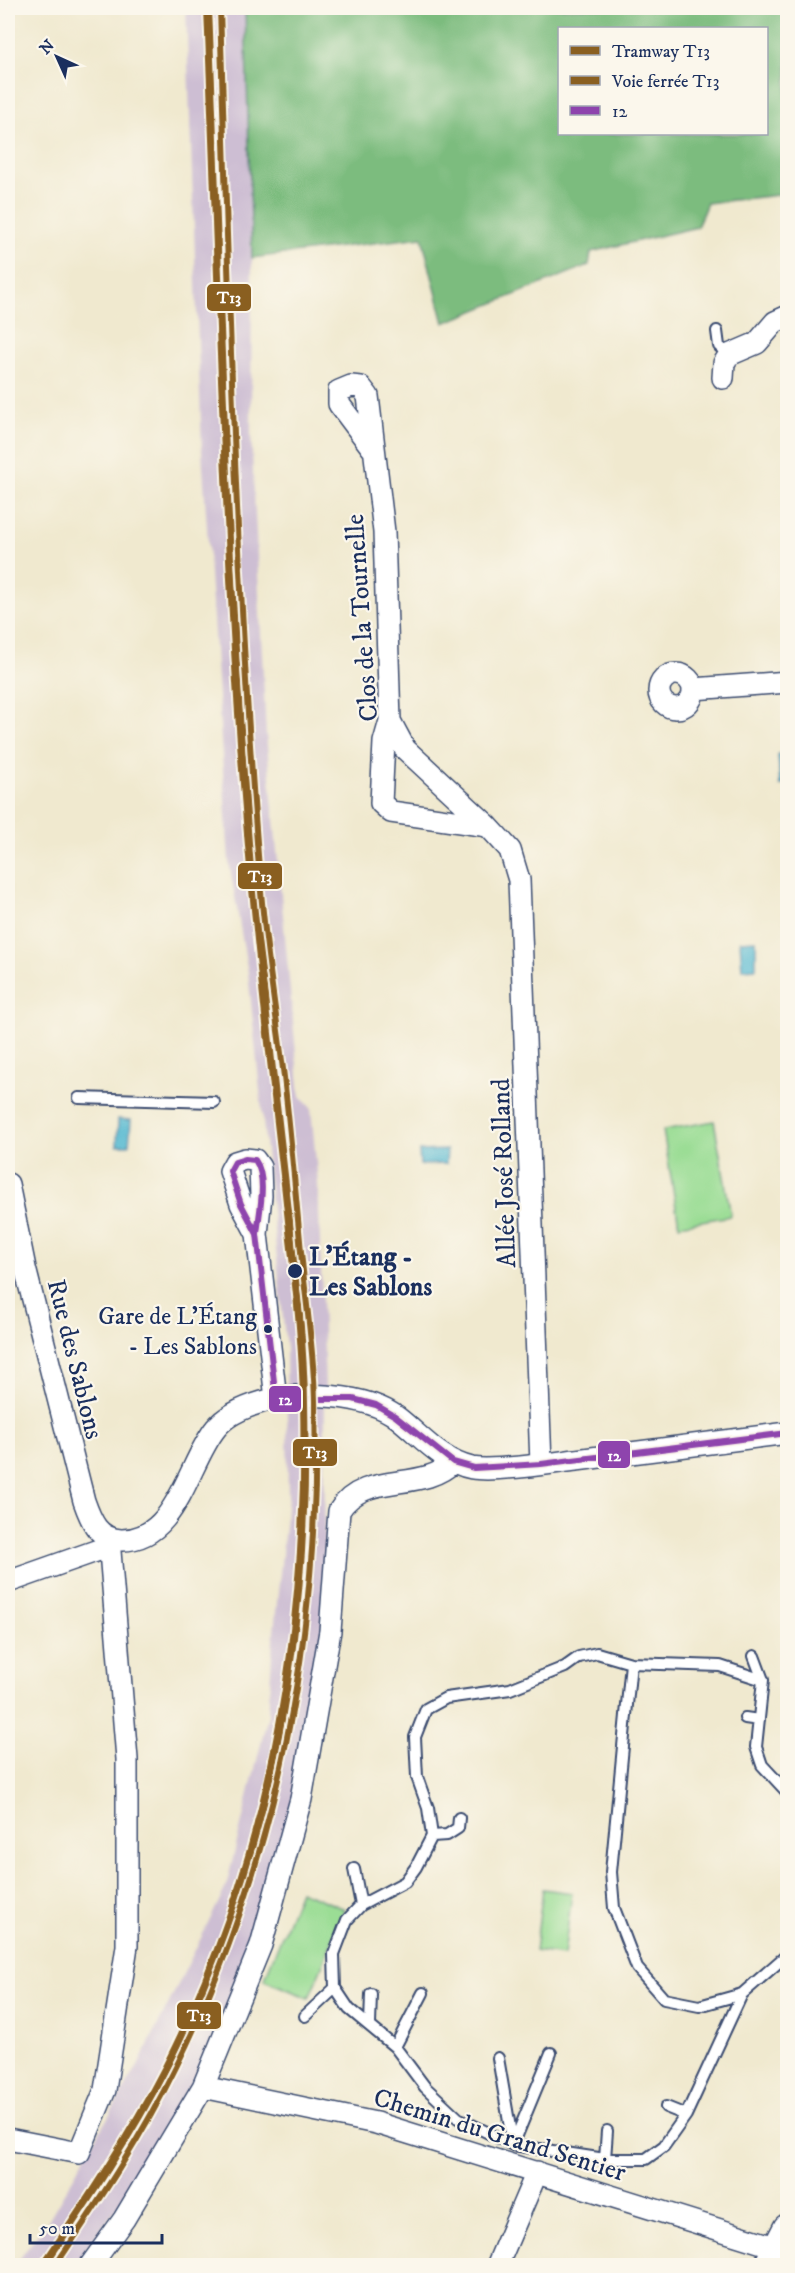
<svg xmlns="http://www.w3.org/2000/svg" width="795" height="2273" font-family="'IM FELL DW Pica',serif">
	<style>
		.industrial { fill: #cdbed3 }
		.green { fill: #9bdd95; stroke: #5b867a; stroke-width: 1.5 }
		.forest { fill: #7cbc7e; stroke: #4c766e; stroke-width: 1.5; fill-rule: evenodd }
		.water { fill: #52b8d0; stroke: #367497; stroke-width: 1.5 }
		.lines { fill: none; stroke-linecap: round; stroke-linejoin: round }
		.lane-casing { stroke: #3b4b6f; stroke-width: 14 }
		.street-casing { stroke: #3b4b6f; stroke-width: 24 }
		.secondary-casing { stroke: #3b4b6f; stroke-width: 33 }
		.lane { stroke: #fff; stroke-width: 10 }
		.street { stroke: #fff; stroke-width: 21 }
		.secondary { stroke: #fff; stroke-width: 30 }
		.bus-1-casing { stroke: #fbf7ec; stroke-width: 10 }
		.bus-1 { stroke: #8e44ad; stroke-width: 6 }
		.rail-1-casing { stroke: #fbf7ec; stroke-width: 12 }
		.rail-1 { stroke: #8a5f20; stroke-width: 8 }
		.tram-1-casing { stroke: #fbf7ec; stroke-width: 10 }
		.tram-1 { stroke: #8a5f20; stroke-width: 6 }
		.stop-dot { fill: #1b2f5e; stroke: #fbf7ec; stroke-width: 2 }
		.labels { text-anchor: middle; stroke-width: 4.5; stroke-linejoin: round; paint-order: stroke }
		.bus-label { font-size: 24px; fill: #1b2f5e; stroke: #fbf7ec; text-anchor: end }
		.street-label { font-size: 26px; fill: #1b2f5e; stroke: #fbf7ec }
		.stop-label { font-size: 26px; font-weight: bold; fill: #1b2f5e; stroke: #fbf7ec; text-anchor: start }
		.line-badge { stroke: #fbf7ec; stroke-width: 2 }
		.badge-label { font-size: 16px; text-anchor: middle; font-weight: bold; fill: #fff }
	</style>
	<rect width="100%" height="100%" fill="#fbf7ec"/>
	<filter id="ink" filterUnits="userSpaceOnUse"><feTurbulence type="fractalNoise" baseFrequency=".0167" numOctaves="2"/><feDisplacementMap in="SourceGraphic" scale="12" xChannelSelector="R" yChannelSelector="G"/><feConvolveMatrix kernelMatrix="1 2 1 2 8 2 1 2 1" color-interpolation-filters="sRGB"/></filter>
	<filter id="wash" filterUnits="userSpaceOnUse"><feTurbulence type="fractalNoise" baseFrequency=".008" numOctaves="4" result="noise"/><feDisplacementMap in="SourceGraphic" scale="24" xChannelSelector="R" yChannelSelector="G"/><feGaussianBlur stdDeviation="1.35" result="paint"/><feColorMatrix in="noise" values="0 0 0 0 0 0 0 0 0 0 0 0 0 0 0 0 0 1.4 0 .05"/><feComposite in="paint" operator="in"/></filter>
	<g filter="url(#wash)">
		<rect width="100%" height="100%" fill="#f0e9cf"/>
		<path class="industrial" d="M 186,8 L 245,8 L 252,258 L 251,432 L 266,734 L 300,1096 L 311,1108 L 318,1183 L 325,1385 L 324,1634 L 295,1800 L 254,1947 L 169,2135 L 75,2265 L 14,2266 L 46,2224 L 140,2062 L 226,1887 L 268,1715 L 273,1640 L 288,1497 L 286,1348 L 248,973 L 229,862 L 202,452 Z"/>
		<path class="green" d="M 714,1121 L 731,1216 L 679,1225 L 663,1130 Z
			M 543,1889 L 572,1893 L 564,1955 L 535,1951 Z
			M 300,1891 L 345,1909 L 309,1998 L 264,1980 Z"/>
		<path class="forest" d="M 245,8 L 787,8 L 787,194 L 707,203 L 697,227 L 591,252 L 589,265 L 444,323 L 422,237 L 252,258 ZM 560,28 L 766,28 L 766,134 L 560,134 Z"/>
		<path class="water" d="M 778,754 L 787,754 L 787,785 L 780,785 Z
			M 756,940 L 756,968 L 742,969 L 740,941 Z
			M 118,1119 L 131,1120 L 129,1145 L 117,1145 Z
			M 447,1150 L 446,1164 L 420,1165 L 419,1151 Z"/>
	</g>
	<g filter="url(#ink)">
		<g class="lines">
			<g class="lane-casing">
				<path id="lane" d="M 717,331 L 719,346 L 729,355
					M 79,1098 L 214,1102
					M 754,1656 L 763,1680 L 756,1747 L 762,1765 L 788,1793
					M 631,1663 L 597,1653 L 579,1657 L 565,1667 L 510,1689 L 446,1698 L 426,1709 L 415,1737 L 417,1777 L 428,1808 L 432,1836 L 416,1867 L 405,1882 L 361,1905 L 347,1920 L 334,1954 L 335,1988 L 349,2009 L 395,2047 L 425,2087 L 458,2118 L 513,2145 L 605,2159 L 646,2159 L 664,2146 L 686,2115 L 742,1994 L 788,1954
					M 745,1718 L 759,1720
					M 432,1836 L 447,1835 L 458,1828 L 459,1818
					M 354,1869 L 361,1905
					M 742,1994 L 699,2006 L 664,1999 L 637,1968 L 614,1908 L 611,1872 L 631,1663 L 720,1666 L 763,1680
					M 305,2016 L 335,1988
					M 370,2025 L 371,1994
					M 395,2047 L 423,1993
					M 498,2058 L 513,2145 L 551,2053
					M 666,2107 L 686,2115
					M 605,2159 L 607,2131"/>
			</g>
			<g class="street-casing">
				<path id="street" d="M 723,378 L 724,363 L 729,355 L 757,343 L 775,322 L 788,316
					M 372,448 L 339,404 L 339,391 L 351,386 L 361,387 L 368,396 L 384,532 L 390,721 L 405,749 L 488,826 L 510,850 L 519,880 L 541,1464
					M659 691a17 17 0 1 1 34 0a17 17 0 1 1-34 0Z
					M 693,689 L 788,682
					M 390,721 L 384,742 L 381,803 L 391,812 L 488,826
					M 8,1184 L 25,1268 L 84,1501 C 91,1521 98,1539 121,1540 C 177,1541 188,1462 216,1428 C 227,1414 245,1407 262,1402 C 300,1391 366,1393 398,1418 C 421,1436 442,1462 472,1468 C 495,1472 551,1463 576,1460 C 647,1451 717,1442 788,1433
					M 257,1234 L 241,1204 L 230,1171 L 235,1162 L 245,1159 L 255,1160 L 260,1167 L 261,1196 L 257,1234 L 276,1399
					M 8,1582 L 110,1546
					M 203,2087 L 376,2123 L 788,2251
					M 8,2139 L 79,2153 L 105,2090 L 127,1946 L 127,1759 L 109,1539
					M 90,2266 L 124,2219 L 203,2087 L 261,1945 L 301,1799 L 330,1631 L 339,1511 C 363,1470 423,1493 453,1462
					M 497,2266 L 537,2172"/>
			</g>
			<g class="secondary-casing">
				<path id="secondary" d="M 769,2266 L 788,2229"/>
			</g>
			<use href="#lane" class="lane"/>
			<use href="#street" class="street"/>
			<use href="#secondary" class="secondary"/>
			<g class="bus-1-casing">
				<path id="bus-1" d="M 245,1159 L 255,1160 C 268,1178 259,1213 257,1234 L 241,1204 L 230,1171 L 235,1162 Z
					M 257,1234 L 276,1399 L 353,1399 L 376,1405 L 395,1416 L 453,1462 L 474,1468 L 541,1464 L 788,1433"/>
			</g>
			<use href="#bus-1" class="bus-1"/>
			<g class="rail-1-casing">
				<path id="rail-1" d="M 43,2266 C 87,2201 130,2137 166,2067 C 271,1861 309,1631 304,1402 C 303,1332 293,1262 286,1193 C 272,1069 257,946 247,822 C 225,551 219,279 208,8"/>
			</g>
			<use href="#rail-1" class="rail-1"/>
			<g class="tram-1-casing">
				<path id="tram-1" d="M 55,2266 C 99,2201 142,2137 176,2067 C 278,1860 321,1631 315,1401 C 314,1355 307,1308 302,1262 C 296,1200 291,1138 284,1077 C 276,1011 265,946 260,880 C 236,590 229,299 220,8"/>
			</g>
			<use href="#tram-1" class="tram-1"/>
		</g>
	</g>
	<g class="stop-dot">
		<circle cx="295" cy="1271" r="8"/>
		<circle cx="268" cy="1329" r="5"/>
	</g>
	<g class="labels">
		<g class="bus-label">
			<text x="257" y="1324">Gare de L'Étang<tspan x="257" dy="30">- Les Sablons</tspan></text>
		</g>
		<g class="street-label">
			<text transform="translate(361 618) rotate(-94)" y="9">Clos de la Tournelle</text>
			<text transform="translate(503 1173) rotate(-92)" y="9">Allée José Rolland</text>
			<text transform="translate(76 1359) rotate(76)" y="9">Rue des Sablons</text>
			<text transform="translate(500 2134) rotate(17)" y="9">Chemin du Grand Sentier</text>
		</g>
		<g class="stop-label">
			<text x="309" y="1265">L'Étang -<tspan x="309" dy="30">Les Sablons</tspan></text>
		</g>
	</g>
	<g class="line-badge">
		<rect x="206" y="283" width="46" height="29" rx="6" fill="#8a5f20"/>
		<rect x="237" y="862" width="46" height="28" rx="6" fill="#8a5f20"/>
		<rect x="268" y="1385" width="34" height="28" rx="6" fill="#8e44ad"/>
		<rect x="292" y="1438" width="46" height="29" rx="6" fill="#8a5f20"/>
		<rect x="597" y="1440" width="34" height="29" rx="6" fill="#8e44ad"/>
		<rect x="176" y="2001" width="46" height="29" rx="6" fill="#8a5f20"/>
	</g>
	<g class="badge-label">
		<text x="229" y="303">T13</text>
		<text x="260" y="882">T13</text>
		<text x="285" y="1405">12</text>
		<text x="315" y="1458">T13</text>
		<text x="614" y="1461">12</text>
		<text x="199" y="2021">T13</text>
	</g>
	<rect width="795" height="2273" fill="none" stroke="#fbf7ec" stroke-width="30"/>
	<rect x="558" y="27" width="210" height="108" fill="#fbf7ec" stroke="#a1a7b3" stroke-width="1.5"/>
	<rect x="570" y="46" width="30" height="9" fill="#8a5f20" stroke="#a1a7b3" stroke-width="1.5"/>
	<text x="612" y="57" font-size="18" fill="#1b2f5e">Tramway T13</text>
	<rect x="570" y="76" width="30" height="9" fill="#8a5f20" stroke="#a1a7b3" stroke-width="1.5"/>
	<text x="612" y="87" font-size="18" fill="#1b2f5e">Voie ferrée T13</text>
	<rect x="570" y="106" width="30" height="9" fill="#8e44ad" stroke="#a1a7b3" stroke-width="1.5"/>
	<text x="612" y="117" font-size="18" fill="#1b2f5e">12</text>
	<g transform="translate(57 57) rotate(315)" stroke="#fbf7ec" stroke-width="4.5" paint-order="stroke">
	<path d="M0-4.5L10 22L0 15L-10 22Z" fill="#1b2f5e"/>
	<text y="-9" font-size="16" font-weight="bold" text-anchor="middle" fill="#1b2f5e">N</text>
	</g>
	<path d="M30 2234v9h132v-9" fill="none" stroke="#1b2f5e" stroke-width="3"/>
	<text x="39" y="2234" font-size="18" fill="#1b2f5e" stroke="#fbf7ec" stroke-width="4.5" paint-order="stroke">50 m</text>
</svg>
